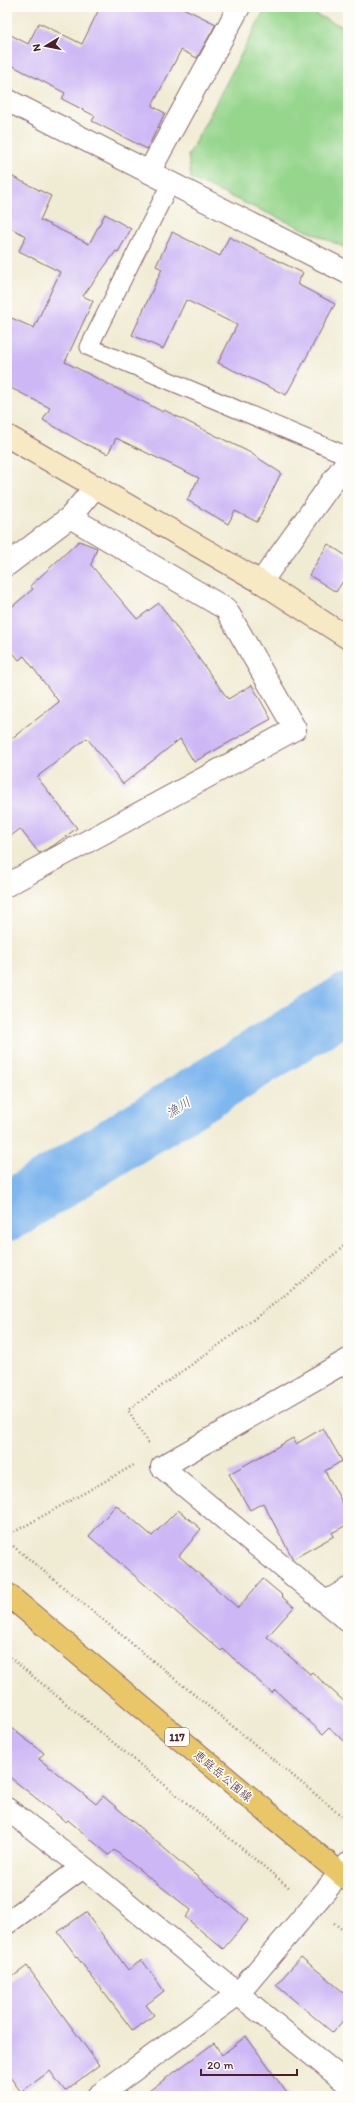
<svg xmlns="http://www.w3.org/2000/svg" width="355" height="2103" font-family="Itim,'Klee One',sans-serif">
	<style>
		.green { fill: #95d58c; stroke: #707a5c }
		.lines { fill: none; stroke-linecap: round; stroke-linejoin: round }
		.river { stroke: #7eb6ee; stroke-width: 58 }
		.building { fill: #cdb7f5 }
		.lane-casing { stroke: #846666; stroke-width: 19 }
		.street-casing { stroke: #846666; stroke-width: 24 }
		.secondary-casing { stroke: #846666; stroke-width: 24 }
		.primary-casing { stroke: #846666; stroke-width: 24 }
		.path { stroke: #846666; stroke-width: 2.5; stroke-dasharray: 1 3; stroke-linecap: butt }
		.lane { stroke: #fff; stroke-width: 17 }
		.street { stroke: #fff; stroke-width: 22 }
		.secondary { stroke: #f6e9c3; stroke-width: 22 }
		.primary { stroke: #e9c769; stroke-width: 22 }
		.labels { text-anchor: middle; stroke-width: 3.5; stroke-linejoin: round; paint-order: stroke }
		.shield { fill: #fdfcf7; stroke: #806168; stroke-width: 1 }
		.shield-label { font-size: 11px; font-weight: bold; fill: #4a1f2b }
		.street-label { font-size: 12px; fill: #4a1f2b; stroke: #fdfcf7 }
		.water-label { font-size: 13px; font-style: italic; fill: #5c546f; stroke: #fdfcf7 }
	</style>
	<rect width="100%" height="100%" fill="#fdfcf7"/>
	<filter id="ink" filterUnits="userSpaceOnUse"><feTurbulence type="fractalNoise" baseFrequency=".025" numOctaves="2"/><feDisplacementMap in="SourceGraphic" scale="8" xChannelSelector="R" yChannelSelector="G"/><feConvolveMatrix kernelMatrix="1 2 1 2 8 2 1 2 1" color-interpolation-filters="sRGB"/></filter>
	<filter id="wash" filterUnits="userSpaceOnUse"><feTurbulence type="fractalNoise" baseFrequency=".012" numOctaves="4" result="noise"/><feDisplacementMap in="SourceGraphic" scale="16" xChannelSelector="R" yChannelSelector="G"/><feGaussianBlur stdDeviation="0.9" result="paint"/><feColorMatrix in="noise" values="0 0 0 0 0 0 0 0 0 0 0 0 0 0 0 0 0 1.4 0 .05"/><feComposite in="paint" operator="in"/></filter>
	<g filter="url(#wash)">
		<rect width="100%" height="100%" fill="#f0ebd3"/>
		<path class="green" d="M 266,7 L 299,7 L 348,29 L 348,249 L 191,179 L 188,156 Z"/>
		<g class="lines">
			<path class="river" d="M 7,1212 L 348,1002"/>
		</g>
		<g id="blocks">
			<path class="building" d="M 100,7 L 181,7 L 216,24 L 197,58 L 181,50 L 152,106 L 165,113 L 147,149 L 92,121 L 95,116 L 62,99 L 65,93 L 7,63 L 7,33 L 28,44 L 39,23 L 82,44 Z
				M 7,174 L 51,196 L 40,220 L 89,244 L 105,214 L 131,229 L 118,252 L 116,251 L 83,296 L 93,301 L 65,362 L 163,412 L 164,410 L 249,452 L 281,473 L 257,522 L 235,511 L 228,524 L 187,500 L 199,478 L 116,438 L 108,454 L 85,444 L 43,420 L 50,408 L 7,386 L 7,316 L 34,328 L 60,272 L 19,251 L 26,236 L 7,226 Z
				M 172,232 L 220,256 L 229,237 L 303,273 L 297,284 L 335,304 L 286,395 L 218,363 L 237,325 L 186,300 L 163,349 L 132,335 L 162,269 L 156,266 Z
				M 79,541 L 97,548 L 91,565 L 137,619 L 159,603 L 228,699 L 252,685 L 271,719 L 194,762 L 180,739 L 123,784 L 87,738 L 37,777 L 77,828 L 53,846 L 39,853 L 20,829 L 7,839 L 7,742 L 59,702 L 24,656 L 19,660 L 7,645 L 7,611 L 33,589 L 30,586 Z
				M 328,544 L 348,557 L 348,573 L 336,592 L 309,575 Z
				M 323,1428 L 342,1461 L 325,1471 L 348,1513 L 348,1524 L 332,1533 L 334,1536 L 293,1559 L 263,1503 L 250,1510 L 229,1474 L 293,1438 L 296,1444 Z
				M 116,1505 L 152,1536 L 178,1510 L 201,1529 L 179,1556 L 238,1608 L 263,1579 L 282,1595 L 281,1596 L 294,1607 L 267,1637 L 310,1674 L 312,1672 L 348,1705 L 348,1744 L 329,1728 L 323,1734 L 275,1690 L 272,1693 L 223,1649 L 221,1651 L 89,1536 Z
				M 7,1725 L 44,1753 L 39,1759 L 96,1804 L 103,1796 L 248,1920 L 223,1949 L 185,1917 L 191,1910 L 114,1850 L 109,1855 L 68,1820 L 66,1822 L 7,1775 Z
				M 86,1912 L 128,1970 L 142,1960 L 164,1991 L 146,2005 L 154,2015 L 133,2031 L 58,1932 Z
				M 301,1957 L 348,1996 L 348,2014 L 333,2033 L 276,1985 Z
				M 27,1966 L 99,2065 L 65,2091 L 50,2071 L 21,2092 L 7,2073 L 7,1981 Z
				M 246,2036 L 289,2096 L 142,2096 L 214,2043 L 222,2055 Z"/>
		</g>
	</g>
	<g filter="url(#ink)">
		<use href="#blocks" fill-opacity="0" stroke="#846666" stroke-width="1"/>
		<g class="lines">
			<g class="lane-casing">
				<path id="lane" d="M 170,184 L 89,347 L 348,456"/>
			</g>
			<g class="street-casing">
				<path id="street" d="M 7,100 L 348,273
					M 149,172 L 239,7
					M 7,565 L 70,517 L 96,486
					M 261,582 L 348,460
					M 7,885 L 295,729 L 226,609 L 70,517
					M 348,1360 L 162,1467 L 348,1621
					M 326,1602 L 348,1589
					M 7,1809 L 83,1867 L 348,2084
					M 7,1923 L 83,1867
					M 98,2096 L 238,1994 L 348,1864"/>
			</g>
			<g class="secondary-casing">
				<path id="secondary" d="M 7,436 L 261,582 L 348,638"/>
			</g>
			<g class="primary-casing">
				<path id="primary" d="M 7,1594 L 348,1880"/>
			</g>
			<path class="path" d="M 148,1443 L 128,1410 C 203,1356 280,1304 348,1242
				M 7,1536 L 134,1465
				M 7,1541 L 348,1821
				M 7,1655 L 291,1889
				M 334,1923 L 348,1934"/>
			<use href="#lane" class="lane"/>
			<use href="#street" class="street"/>
			<use href="#secondary" class="secondary"/>
			<use href="#primary" class="primary"/>
		</g>
	</g>
	<g class="labels">
		<rect class="shield" x="165" y="1728" width="24" height="18" rx="3"/>
		<g class="shield-label">
			<text x="177" y="1741">117</text>
		</g>
		<g class="street-label">
			<text transform="translate(223 1776) rotate(40)" y="4">恵庭岳公園線</text>
		</g>
		<g class="water-label">
			<text transform="translate(178 1107) rotate(-32)" y="5">漁川</text>
		</g>
	</g>
	<rect width="355" height="2103" fill="none" stroke="#fdfcf7" stroke-width="24"/>
	<g transform="translate(46 46) rotate(260)" stroke="#fdfcf7" stroke-width="3" paint-order="stroke">
	<path d="M0-3L7 15L0 10L-7 15Z" fill="#4a1f2b"/>
	<text y="-6" font-size="11" font-weight="bold" text-anchor="middle" fill="#4a1f2b">N</text>
	</g>
	<path d="M201 2069v6h96v-6" fill="none" stroke="#4a1f2b" stroke-width="2"/>
	<text x="207" y="2069" font-size="12" fill="#4a1f2b" stroke="#fdfcf7" stroke-width="3" paint-order="stroke">20 m</text>
</svg>
